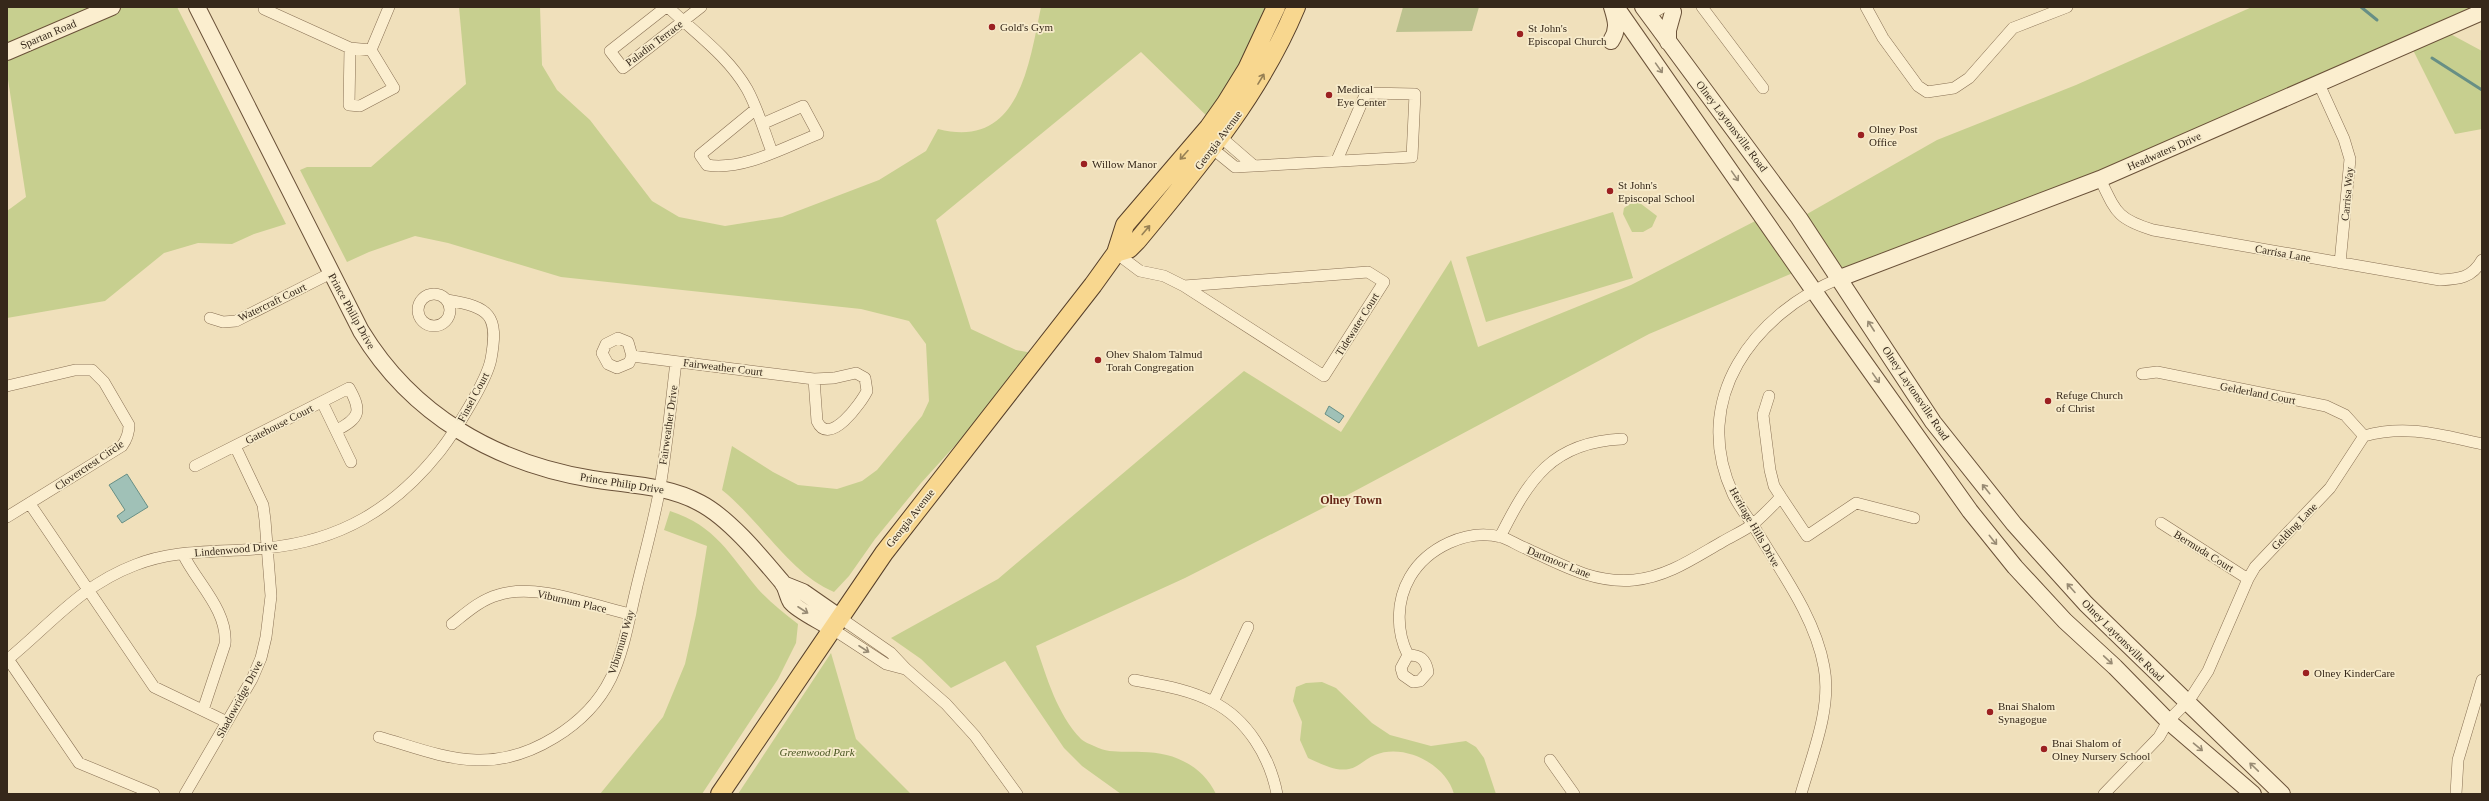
<svg xmlns="http://www.w3.org/2000/svg" width="2489" height="801" font-family="Georgia,serif">
	<style>
		.green { fill: #c7cf8f }
		.cemetery { fill: #bcc28f }
		.water { fill: #a0c1b7; stroke: #678f85 }
		.lines { fill: none; stroke-linecap: round; stroke-linejoin: round }
		.stream { stroke: #678f85; stroke-width: 3 }
		.street-casing { stroke: #887054; stroke-width: 12 }
		.secondary-casing { stroke: #6a5138; stroke-width: 18 }
		.primary-casing { stroke: #553e29; stroke-width: 20 }
		.street { stroke: #fbeecf; stroke-width: 11 }
		.secondary { stroke: #fbeecf; stroke-width: 16 }
		.primary { stroke: #f8d78f; stroke-width: 18 }
		.oneway { stroke: #988b74 }
		.oneway2 { stroke: #978054 }
		.poi-dot { fill: #9b2021; stroke: #f7ebcb; stroke-width: 1.5 }
		.labels { text-anchor: middle; stroke-width: 3.5; stroke-linejoin: round; paint-order: stroke }
		.poi-label { font-size: 11px; fill: #36281a; stroke: #f7ebcb; text-anchor: start }
		.street-label { font-size: 11px; fill: #36281a; stroke: #f7ebcb }
		.park-label { font-size: 11px; font-style: italic; fill: #47541f; stroke: #f7ebcb }
		.neighbourhood-label { font-size: 12px; font-weight: bold; fill: #662717; stroke: #f7ebcb }
	</style>
	<rect width="100%" height="100%" fill="#f0e0bb"/>
	<path class="green" d="M 7,7 L 177,7 L 286,224 L 254,234 L 232,244 L 198,243 L 164,253 L 105,301 L 7,318 L 7,211 L 26,197 L 7,73 Z
		M 459,7 L 540,7 L 542,65 L 557,90 L 590,120 L 652,201 L 679,217 L 725,226 L 782,217 L 879,180 L 926,151 L 938,129 C 1019,150 1029,65 1041,7 L 1276,7 L 1213,122 L 1141,52 L 936,220 L 971,329 L 1016,350 L 1038,354 L 921,483 L 875,539 L 849,576 L 834,592 C 790,574 760,520 722,490 L 732,446 L 773,472 L 798,485 L 837,489 L 862,481 L 877,470 L 922,416 L 929,401 L 926,344 L 909,321 L 861,309 L 561,277 L 448,243 L 415,236 L 369,252 L 347,262 L 300,170 L 307,167 L 371,167 L 466,84 Z
		M 2252,7 L 2482,7 L 2443,30 L 2482,51 L 2482,129 L 2455,134 L 2410,44 L 1840,278 L 1800,218 L 1937,140 L 2076,85 Z
		M 1636,200 L 1657,216 L 1652,227 L 1643,232 L 1632,232 L 1623,214 L 1624,208 Z
		M 1613,212 L 1633,278 L 1486,322 L 1466,257 Z
		M 1763,217 L 1800,270 L 1649,334 L 1323,508 L 1185,578 L 1036,646 C 1047,678 1057,714 1081,739 C 1084,742 1090,744 1094,746 C 1110,754 1124,751 1142,752 C 1173,752 1202,765 1216,794 L 1121,794 L 1082,766 L 1064,748 L 1005,661 L 951,688 L 921,659 L 891,638 L 998,579 L 1244,371 L 1341,432 L 1451,260 L 1478,347 L 1631,285 Z
		M 670,511 C 716,526 729,554 758,589 C 770,602 784,613 798,624 L 796,643 L 778,679 L 702,794 L 600,794 L 663,717 L 685,664 L 696,615 L 707,546 L 664,530 Z
		M 831,653 L 856,739 L 911,794 L 738,794 Z
		M 1322,682 L 1336,688 L 1372,723 L 1390,735 L 1431,746 L 1466,741 L 1476,747 L 1484,758 L 1496,794 L 1454,794 C 1446,764 1404,743 1375,755 C 1366,758 1359,767 1349,769 C 1335,772 1320,763 1308,758 L 1300,740 L 1302,722 L 1293,701 L 1296,687 L 1306,683 Z"/>
	<path class="cemetery" d="M 1403,7 L 1479,7 L 1472,31 L 1396,32 Z"/>
	<path class="water" d="M 1329,406 L 1344,416 L 1339,423 L 1325,414 Z
		M 127,474 L 148,507 L 122,523 L 117,516 L 125,510 L 109,485 Z"/>
	<g class="lines">
		<path class="stream" d="M 2361,7 L 2377,20
			M 2432,58 L 2482,90"/>
		<g class="street-casing">
			<path id="street" d="M 666,7 L 610,51 L 623,68 L 701,7
				M 668,7 C 695,33 728,56 747,89 C 758,109 764,131 772,152
				M 1702,7 L 1763,88
				M 1866,7 L 1883,38 L 1918,86 L 1927,92 L 1954,88 L 1969,78 L 2013,28 L 2067,7
				M 264,9 L 350,48
				M 1649,15 L 1663,7
				M 350,48 L 371,50 L 394,88 L 360,106 L 349,105 Z
				M 371,50 L 389,7
				M 2319,84 L 2344,139 L 2350,159 L 2340,263
				M 756,109 L 700,155 L 707,165 C 743,171 785,147 818,134 L 803,106 L 762,124
				M 1216,133 L 1253,165
				M 1208,145 L 1235,167 L 1412,157 L 1415,94 L 1366,93 L 1337,160
				M 2100,179 C 2116,212 2117,219 2153,230 L 2440,280 C 2459,279 2472,278 2482,260
				M 1116,253 L 1140,271 L 1164,276 L 1184,286 L 1324,376 L 1384,282 L 1368,272 L 1184,286
				M418 310a16 16 0 1 1 32 0a16 16 0 1 1-32 0Z
				M 210,318 L 223,322 L 236,321 L 331,273
				M 632,356 L 629,363 L 617,368 L 608,364 L 602,353 L 606,344 L 618,338 L 628,342 L 632,356 L 814,379 L 817,421 C 829,448 861,403 867,391 L 865,378 L 856,373 L 834,378 L 814,379
				M 2142,374 L 2157,372 L 2326,406 L 2345,415 L 2364,436
				M 7,386 L 75,370 L 92,370 L 104,382 L 129,425 C 129,433 127,439 122,446 L 7,517
				M 1769,396 L 1763,415 L 1770,470 L 1774,486 L 1781,497
				M 322,402 L 351,462
				M 195,466 L 349,388 C 362,411 360,418 337,430
				M 30,504 L 154,687 L 227,722
				M 2161,523 L 2248,579
				M 1500,537 C 1529,479 1552,442 1622,439
				M 183,554 C 196,582 228,610 225,644 L 203,710
				M 839,617 L 891,653 L 906,669 L 946,704 L 975,736 L 1017,794
				M 452,624 C 466,613 480,600 498,595 C 537,582 592,606 630,614
				M 831,628 L 886,664 L 905,669
				M 1408,655 L 1401,668 L 1403,675 L 1413,682 L 1420,681 L 1428,672 C 1426,659 1420,655 1408,655 C 1396,631 1396,601 1410,577 C 1427,548 1467,528 1501,537 C 1509,539 1517,545 1525,548 C 1560,564 1594,584 1634,580 C 1667,577 1694,558 1722,542 C 1732,536 1744,531 1753,524 C 1763,516 1772,506 1781,497 L 1807,536 L 1856,503 L 1914,518
				M 8,659 L 79,763 L 154,794
				M 7,660 C 51,624 80,586 135,565 C 177,548 222,553 266,548 C 340,541 394,509 440,451 C 454,433 487,381 491,359 C 499,315 490,307 447,300
				M 1134,680 C 1160,685 1188,689 1213,702 C 1247,719 1270,757 1277,794
				M 1213,702 L 1248,627
				M 379,737 C 411,746 443,759 476,760 C 529,762 588,725 611,678 C 624,651 629,619 636,590 C 644,556 654,522 660,487 C 667,446 671,403 676,362
				M 1550,760 L 1574,794
				M 185,794 L 252,679 L 261,658 L 266,637 L 271,596 L 265,520 L 263,505 L 235,446
				M 1801,794 C 1812,755 1832,708 1824,667 C 1815,616 1779,569 1753,525 C 1746,515 1738,505 1733,494 C 1689,399 1754,314 1840,278
				M 2104,794 L 2159,737 L 2168,721 L 2190,699 L 2208,671 L 2248,579 L 2255,567 L 2330,488 L 2364,436 C 2407,424 2440,435 2482,444
				M 2456,794 L 2458,760 L 2482,680"/>
		</g>
		<g class="secondary-casing">
			<path id="secondary" d="M 197,7 L 361,331 C 412,415 495,463 592,479 C 629,485 667,485 700,503 C 729,518 761,557 782,582 C 787,588 787,596 791,602 C 797,610 822,622 831,628
				M 1616,7 L 1837,324 L 1970,511 L 2015,567 L 2065,621 L 2115,667 L 2168,721 L 2253,794
				M 1643,7 L 1799,218 L 1933,422 L 2014,524 L 2086,604 L 2282,794
				M 1611,41 C 1619,29 1616,20 1612,7
				M 1668,42 L 1668,30 L 1673,12
				M 7,52 L 112,7
				M 1840,278 L 2100,179 L 2482,12
				M 783,584 L 803,592 L 839,617"/>
		</g>
		<g class="primary-casing">
			<path id="primary" d="M 1116,253 L 1129,249 L 1137,241 C 1198,167 1259,96 1296,7
				M 720,794 L 884,553 L 1093,285 L 1116,253 L 1125,225 L 1209,127 L 1226,103 L 1247,69 L 1276,7"/>
		</g>
		<use href="#street" class="street"/>
		<use href="#secondary" class="secondary"/>
		<use href="#primary" class="primary"/>
	</g>
	<defs><path id="oneway-shaft" d="M-6 0H5M1.5-3L5.5 0L1.5 3" fill="none" stroke-width="1.6" stroke-linecap="round" stroke-linejoin="round"/></defs>
	<g class="oneway">
		<use href="#oneway-shaft" transform="translate(1659 68) rotate(55)"/>
		<use href="#oneway-shaft" transform="translate(1735 176) rotate(55)"/>
		<use href="#oneway-shaft" transform="translate(1871 326) rotate(-123)"/>
		<use href="#oneway-shaft" transform="translate(1876 378) rotate(55)"/>
		<use href="#oneway-shaft" transform="translate(1986 489) rotate(-129)"/>
		<use href="#oneway-shaft" transform="translate(1993 540) rotate(51)"/>
		<use href="#oneway-shaft" transform="translate(2071 588) rotate(-132)"/>
		<use href="#oneway-shaft" transform="translate(803 610) rotate(33)"/>
		<use href="#oneway-shaft" transform="translate(864 649) rotate(33)"/>
		<use href="#oneway-shaft" transform="translate(2108 660) rotate(43)"/>
		<use href="#oneway-shaft" transform="translate(2198 747) rotate(40)"/>
		<use href="#oneway-shaft" transform="translate(2254 767) rotate(-136)"/>
	</g>
	<g class="oneway2">
		<use href="#oneway-shaft" transform="translate(1261 79) rotate(-59)"/>
		<use href="#oneway-shaft" transform="translate(1184 155) rotate(132)"/>
		<use href="#oneway-shaft" transform="translate(1146 230) rotate(-50)"/>
	</g>
	<g class="poi-dot">
		<circle cx="992" cy="27" r="4"/>
		<circle cx="1520" cy="34" r="4"/>
		<circle cx="1329" cy="95" r="4"/>
		<circle cx="1861" cy="135" r="4"/>
		<circle cx="1084" cy="164" r="4"/>
		<circle cx="1610" cy="191" r="4"/>
		<circle cx="1098" cy="360" r="4"/>
		<circle cx="2048" cy="401" r="4"/>
		<circle cx="2306" cy="673" r="4"/>
		<circle cx="1990" cy="712" r="4"/>
		<circle cx="2044" cy="749" r="4"/>
	</g>
	<g class="labels">
		<g class="poi-label">
			<text x="1000" y="31">Gold's Gym</text>
			<text x="1528" y="32">St John's<tspan x="1528" dy="13">Episcopal Church</tspan></text>
			<text x="1337" y="93">Medical<tspan x="1337" dy="13">Eye Center</tspan></text>
			<text x="1869" y="133">Olney Post<tspan x="1869" dy="13">Office</tspan></text>
			<text x="1092" y="168">Willow Manor</text>
			<text x="1618" y="189">St John's<tspan x="1618" dy="13">Episcopal School</tspan></text>
			<text x="1106" y="358">Ohev Shalom Talmud<tspan x="1106" dy="13">Torah Congregation</tspan></text>
			<text x="2056" y="399">Refuge Church<tspan x="2056" dy="13">of Christ</tspan></text>
			<text x="2314" y="677">Olney KinderCare</text>
			<text x="1998" y="710">Bnai Shalom<tspan x="1998" dy="13">Synagogue</tspan></text>
			<text x="2052" y="747">Bnai Shalom of<tspan x="2052" dy="13">Olney Nursery School</tspan></text>
		</g>
		<g class="street-label">
			<text transform="translate(48 34) rotate(-23)" y="4">Spartan Road</text>
			<text transform="translate(654 43) rotate(-37)" y="4">Paladin Terrace</text>
			<text transform="translate(1732 126) rotate(53)" y="4">Olney Laytonsville Road</text>
			<text transform="translate(1218 140) rotate(-53)" y="4">Georgia Avenue</text>
			<text transform="translate(2164 151) rotate(-24)" y="4">Headwaters Drive</text>
			<text transform="translate(2347 194) rotate(-85)" y="4">Carrisa Way</text>
			<text transform="translate(2283 253) rotate(10)" y="4">Carrisa Lane</text>
			<text transform="translate(272 302) rotate(-26)" y="4">Watercraft Court</text>
			<text transform="translate(352 311) rotate(61)" y="4">Prince Philip Drive</text>
			<text transform="translate(1357 324) rotate(-58)" y="4">Tidewater Court</text>
			<text transform="translate(723 367) rotate(7)" y="4">Fairweather Court</text>
			<text transform="translate(1916 393) rotate(56)" y="4">Olney Laytonsville Road</text>
			<text transform="translate(2258 393) rotate(11)" y="4">Gelderland Court</text>
			<text transform="translate(473 397) rotate(-62)" y="4">Finsel Court</text>
			<text transform="translate(279 424) rotate(-27)" y="4">Gatehouse Court</text>
			<text transform="translate(668 425) rotate(-82)" y="4">Fairweather Drive</text>
			<text transform="translate(89 465) rotate(-34)" y="4">Clovercrest Circle</text>
			<text transform="translate(622 483) rotate(9)" y="4">Prince Philip Drive</text>
			<text transform="translate(910 518) rotate(-52)" y="4">Georgia Avenue</text>
			<text transform="translate(2294 526) rotate(-46)" y="4">Gelding Lane</text>
			<text transform="translate(1755 527) rotate(60)" y="4">Heritage Hills Drive</text>
			<text transform="translate(236 549) rotate(-5)" y="4">Lindenwood Drive</text>
			<text transform="translate(2204 551) rotate(32)" y="4">Bermuda Court</text>
			<text transform="translate(1559 562) rotate(22)" y="4">Dartmoor Lane</text>
			<text transform="translate(572 601) rotate(13)" y="4">Viburnum Place</text>
			<text transform="translate(2123 640) rotate(45)" y="4">Olney Laytonsville Road</text>
			<text transform="translate(621 642) rotate(-73)" y="4">Viburnum Way</text>
			<text transform="translate(239 699) rotate(-62)" y="4">Shadowridge Drive</text>
		</g>
		<g class="park-label">
			<text x="817" y="756">Greenwood Park</text>
		</g>
		<g class="neighbourhood-label">
			<text x="1351" y="504">Olney Town</text>
		</g>
	</g>
	<rect width="2489" height="801" fill="none" stroke="#36281a" stroke-width="16"/>
</svg>
